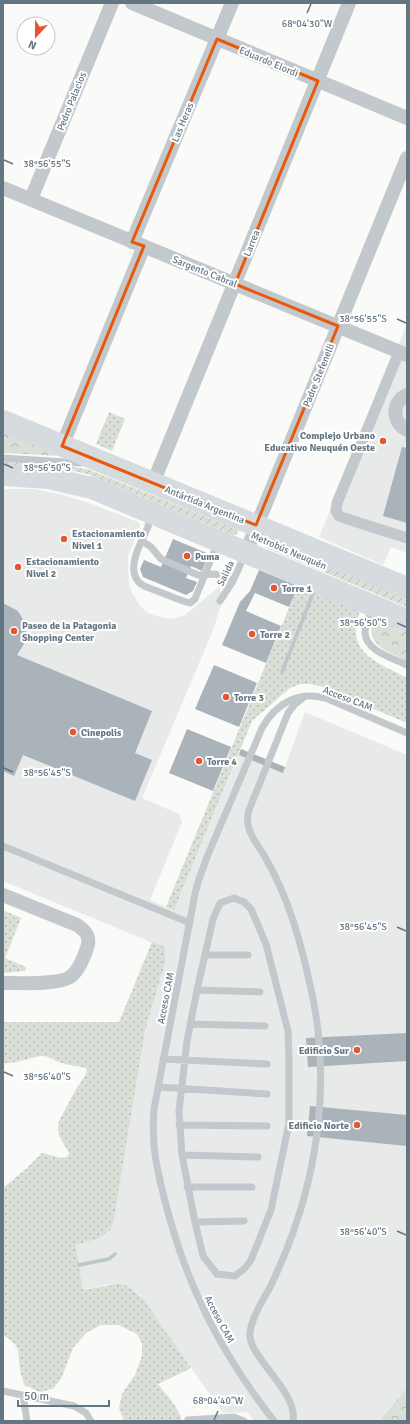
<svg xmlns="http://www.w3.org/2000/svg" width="410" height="1424" font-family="Signika,sans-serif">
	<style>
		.built { fill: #e8e9e9 }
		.grass { fill: url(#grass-dots) }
		.forest { fill: url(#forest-crowns) }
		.garden { fill: url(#garden-furrows) }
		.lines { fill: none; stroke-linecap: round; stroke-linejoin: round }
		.stream { stroke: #bbc7cb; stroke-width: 3.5 }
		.building { fill: #aab3b9 }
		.service { stroke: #c3c8cc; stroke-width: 7 }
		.pedestrian { stroke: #c3c8cc; stroke-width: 11 }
		.minor { stroke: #c3c8cc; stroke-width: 14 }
		.primary { stroke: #d6dbdf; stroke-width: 22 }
		.marked { fill: none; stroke: #e8590c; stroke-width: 3; stroke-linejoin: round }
		.ticks { fill: none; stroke: #657683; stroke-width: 1.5 }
		.poi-dot { fill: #e4572e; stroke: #fff; stroke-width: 1.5 }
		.labels { text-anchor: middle; stroke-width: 4; stroke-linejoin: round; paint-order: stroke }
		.street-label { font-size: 10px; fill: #657683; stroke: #fff }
		.poi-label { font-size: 10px; font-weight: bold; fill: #657683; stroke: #fff; text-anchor: start }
		.ticks-label { font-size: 10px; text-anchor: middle; fill: #657683; stroke: #fff; stroke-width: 4; stroke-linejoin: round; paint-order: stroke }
	</style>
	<defs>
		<pattern id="grass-dots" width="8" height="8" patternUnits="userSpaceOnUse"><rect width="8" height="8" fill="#dadfd7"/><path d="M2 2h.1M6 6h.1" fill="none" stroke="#b4b9b4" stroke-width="1.8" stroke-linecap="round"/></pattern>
		<pattern id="forest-crowns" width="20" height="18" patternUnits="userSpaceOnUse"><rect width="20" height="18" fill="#dadfd7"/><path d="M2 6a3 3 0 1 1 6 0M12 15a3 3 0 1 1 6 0" fill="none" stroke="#b4b9b4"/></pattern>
		<pattern id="garden-furrows" width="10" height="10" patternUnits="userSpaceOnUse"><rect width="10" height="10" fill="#dadfd7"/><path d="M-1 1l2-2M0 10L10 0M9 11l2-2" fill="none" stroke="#b4b9b4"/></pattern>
	</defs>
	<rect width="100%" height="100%" fill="#fafaf8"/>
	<path class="built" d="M 407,324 L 407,553 L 391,547 L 383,565 L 319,537 Z
		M 3,489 L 34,489 L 63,495 L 92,504 L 138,522 L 140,524 L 140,527 L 128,556 L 129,585 L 132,593 L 141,607 L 148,613 L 156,616 L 171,619 L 185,615 L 220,586 L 221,604 L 214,628 L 142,798 L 179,814 L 182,822 L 150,900 L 174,910 L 241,749 L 285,767 L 305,712 L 407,755 L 407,1388 L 379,1421 L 254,1421 L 247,1412 L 223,1413 L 139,1294 L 132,1289 L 110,1284 L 83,1290 L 76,1246 L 108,1234 L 145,1031 L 165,963 L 165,948 L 3,881 Z"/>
	<path class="grass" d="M 109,412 L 125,419 L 112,451 L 96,444 Z
		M 298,586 L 360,611 C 344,653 377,662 407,678 L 407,723 L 320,686 L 310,684 L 300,684 L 290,688 L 252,721 L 174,910 L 166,907 Z
		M 3,910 L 21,918 L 5,958 L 26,967 L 25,971 L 3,973 Z
		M 152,942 L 165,947 L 165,963 L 145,1031 L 113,1224 C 108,1239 89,1240 76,1246 L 83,1290 L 117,1284 L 125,1285 L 132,1289 L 144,1300 L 191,1368 L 158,1384 C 167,1396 178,1406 182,1421 L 124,1421 L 119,1408 L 122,1394 L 135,1375 L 142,1356 L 142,1343 L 137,1334 L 119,1325 L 101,1325 L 86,1333 L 73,1348 L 61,1379 L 53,1389 L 40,1392 L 24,1385 C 23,1380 21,1374 20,1369 C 17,1349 23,1348 3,1335 L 3,1188 L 26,1169 L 42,1153 L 61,1158 L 67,1157 L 69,1153 L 59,1136 L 58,1123 L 75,1091 L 86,1074 L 87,1069 C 79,1065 70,1066 62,1063 C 55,1061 48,1055 41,1056 C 28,1058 16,1064 3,1063 L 3,1022 L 119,1022 Z"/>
	<path class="forest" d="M 3,425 L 82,457 L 3,453 Z
		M 374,618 L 407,624 L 407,661 C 388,651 363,645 374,618 Z
		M 407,1388 L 407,1421 L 379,1421 Z"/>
	<path class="garden" d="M 3,460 L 64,465 L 90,470 L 238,530 L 237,534 L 233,535 L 87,474 L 65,469 L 3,465 Z
		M 267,541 L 407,600 L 407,607 L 267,548 L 264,544 Z"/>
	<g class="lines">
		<path class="stream" d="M 282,672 L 312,596
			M 79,1265 L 109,1259 L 115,1254"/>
	</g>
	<path class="building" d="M 402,447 L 407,448 L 407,523 L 383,516 Z
		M 173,539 L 209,554 L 202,571 L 191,566 L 186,578 L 197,582 L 193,591 L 186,595 L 143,577 L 140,569 L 144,560 L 161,567 Z
		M 259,570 L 298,586 L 289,607 L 255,593 L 246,611 L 281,626 L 266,663 L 222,645 L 240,602 L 250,591 Z
		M 3,603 L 18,611 L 25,623 L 26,638 L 24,644 L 17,655 L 152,711 L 135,753 L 152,760 L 135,801 L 23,755 L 14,776 L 3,771 Z
		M 214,665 L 257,683 L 239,727 L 195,709 Z
		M 187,729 L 231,747 L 213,791 L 169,773 Z
		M 241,749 L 285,767 L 283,773 L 239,755 Z
		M 407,1033 L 407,1061 L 308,1067 L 306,1038 Z
		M 310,1106 L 407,1115 L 407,1146 L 307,1136 Z"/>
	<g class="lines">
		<path class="service" d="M 3,458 L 81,463
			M 147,516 L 149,522 L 148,527 C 141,542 122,574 144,586 L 183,601 L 190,603 L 195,599 L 218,542
			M 142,541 L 151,547 L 161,559 L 198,575 L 215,574 L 233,581
			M 220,601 L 233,581 L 245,554
			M 373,608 C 370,615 365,624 365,632 C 365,651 393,658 407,665
			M 3,846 L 190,923
			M 234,898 L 244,902 L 251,909 L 266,944 L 288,1031 L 289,1060 L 289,1123 L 271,1210 L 251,1260 L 245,1268 L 235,1276 L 217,1274 L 203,1256 L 195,1222 L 182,1155 L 179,1111 L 187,1041 L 197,990 L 213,919 L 220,903 Z
			M 205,955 L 248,955
			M 197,990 L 260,992
			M 190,1024 L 265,1026
			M 163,1059 L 267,1064
			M 158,1087 L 267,1094
			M 179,1125 L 267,1126
			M 182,1155 L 258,1157
			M 187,1187 L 252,1187
			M 195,1222 L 244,1221
			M 3,1391 L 74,1406 L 86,1413 L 91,1421
			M 23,1395 L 27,1421
			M 188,1420 L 234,1417 L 244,1421
			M 274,1421 C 221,1353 188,1289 166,1205 C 157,1170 151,1146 154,1109 L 195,894 L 198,882 L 207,857 L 262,728 C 276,703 299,690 328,699 L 407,733
			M 293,1421 C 298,1390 246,1356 250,1332 C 252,1318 261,1303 268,1291 C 276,1276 282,1261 288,1246 C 320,1164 330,1075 311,989 C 301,943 289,898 265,857 C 256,842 243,828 249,810 L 288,713 L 295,704 L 302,699"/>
		<path class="pedestrian" d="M 399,352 L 337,503 L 336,511 L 339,516 L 344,518 L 407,538"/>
		<path class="minor" d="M 132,3 L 407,118
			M 3,188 L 407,355
			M 31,199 L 112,3
			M 132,242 L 232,3
			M 407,395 C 391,402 392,423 407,430
			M 62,446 L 144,246
			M 153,483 L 349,3
			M 246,552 L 407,158
			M 3,895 L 77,925 C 86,931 91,937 87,948 C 84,957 79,971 70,977 C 58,985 19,983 3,983"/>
		<path class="primary" d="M 3,421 L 407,588
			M 3,475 L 48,478 L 92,488 L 407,620"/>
	</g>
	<path class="marked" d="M 217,39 L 318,81 L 235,284 L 338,326 L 256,525 L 62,446 L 144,246 L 132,242 Z"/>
	<path class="ticks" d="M 307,13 L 311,4M 4,160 L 13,164M 397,319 L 406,323M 4,464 L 13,468M 397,623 L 406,627M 4,768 L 13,772M 397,927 L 406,931M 4,1072 L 13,1076M 397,1231 L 406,1235M 214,1420 L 218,1411"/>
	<g class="poi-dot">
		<circle cx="383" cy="441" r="4"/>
		<circle cx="64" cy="539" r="4"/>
		<circle cx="187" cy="556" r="4"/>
		<circle cx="18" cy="567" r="4"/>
		<circle cx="274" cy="588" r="4"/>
		<circle cx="14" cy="631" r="4"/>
		<circle cx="252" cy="634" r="4"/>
		<circle cx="226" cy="697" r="4"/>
		<circle cx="73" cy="732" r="4"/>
		<circle cx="199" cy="761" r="4"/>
		<circle cx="357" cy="1050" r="4"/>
		<circle cx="357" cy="1125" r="4"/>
	</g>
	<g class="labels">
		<g class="street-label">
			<text transform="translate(269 61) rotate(23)" y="4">Eduardo Elordi</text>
			<text transform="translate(71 101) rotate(-68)" y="4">Pedro Palacios</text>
			<text transform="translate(182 122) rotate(-67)" y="4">Las Heras</text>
			<text transform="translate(251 243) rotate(-68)" y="4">Larrea</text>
			<text transform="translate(205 271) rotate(22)" y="4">Sargento Cabral</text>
			<text transform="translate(318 375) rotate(-68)" y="4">Padre Stefenelli</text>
			<text transform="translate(205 504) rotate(22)" y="4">Antártida Argentina</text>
			<text transform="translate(289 550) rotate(23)" y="4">Metrobús Neuquén</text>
			<text transform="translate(225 573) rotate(-64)" y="4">Salida</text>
			<text transform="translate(348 698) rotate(21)" y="4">Acceso CAM</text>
			<text transform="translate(165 998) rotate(-79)" y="4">Acceso CAM</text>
			<text transform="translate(220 1319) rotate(62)" y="4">Acceso CAM</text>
		</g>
		<g class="poi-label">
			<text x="375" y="439" text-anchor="end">Complejo Urbano<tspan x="375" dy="12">Educativo Neuquén Oeste</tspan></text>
			<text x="72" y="537">Estacionamiento<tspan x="72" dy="12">Nivel 1</tspan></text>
			<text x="195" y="560">Puma</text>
			<text x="26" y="565">Estacionamiento<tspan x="26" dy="12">Nivel 2</tspan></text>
			<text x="282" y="592">Torre 1</text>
			<text x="22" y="629">Paseo de la Patagonia<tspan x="22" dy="12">Shopping Center</tspan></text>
			<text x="260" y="638">Torre 2</text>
			<text x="234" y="701">Torre 3</text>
			<text x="81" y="736">Cinepolis</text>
			<text x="207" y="765">Torre 4</text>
			<text x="349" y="1054" text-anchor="end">Edificio Sur</text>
			<text x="349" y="1129" text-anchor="end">Edificio Norte</text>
		</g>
	</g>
	<g class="ticks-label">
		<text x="307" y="27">68°04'30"W</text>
		<text x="47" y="167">38°56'55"S</text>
		<text x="363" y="322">38°56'55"S</text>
		<text x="47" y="471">38°56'50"S</text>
		<text x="363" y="626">38°56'50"S</text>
		<text x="47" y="776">38°56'45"S</text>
		<text x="363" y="930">38°56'45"S</text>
		<text x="47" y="1080">38°56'40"S</text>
		<text x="363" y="1235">38°56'40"S</text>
		<text x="218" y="1404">68°04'40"W</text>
	</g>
	<rect width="410" height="1424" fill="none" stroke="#657683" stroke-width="8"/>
	<g transform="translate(36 36) rotate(202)"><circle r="19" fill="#ffffff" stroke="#c1c8cd"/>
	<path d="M0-3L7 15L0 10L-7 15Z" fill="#e4572e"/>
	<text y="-6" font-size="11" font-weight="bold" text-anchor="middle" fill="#657683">N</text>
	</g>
	<path d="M18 1400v6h91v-6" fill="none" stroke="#657683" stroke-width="2"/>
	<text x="24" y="1400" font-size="12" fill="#657683" stroke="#ffffff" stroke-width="3" paint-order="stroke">50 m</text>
</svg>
